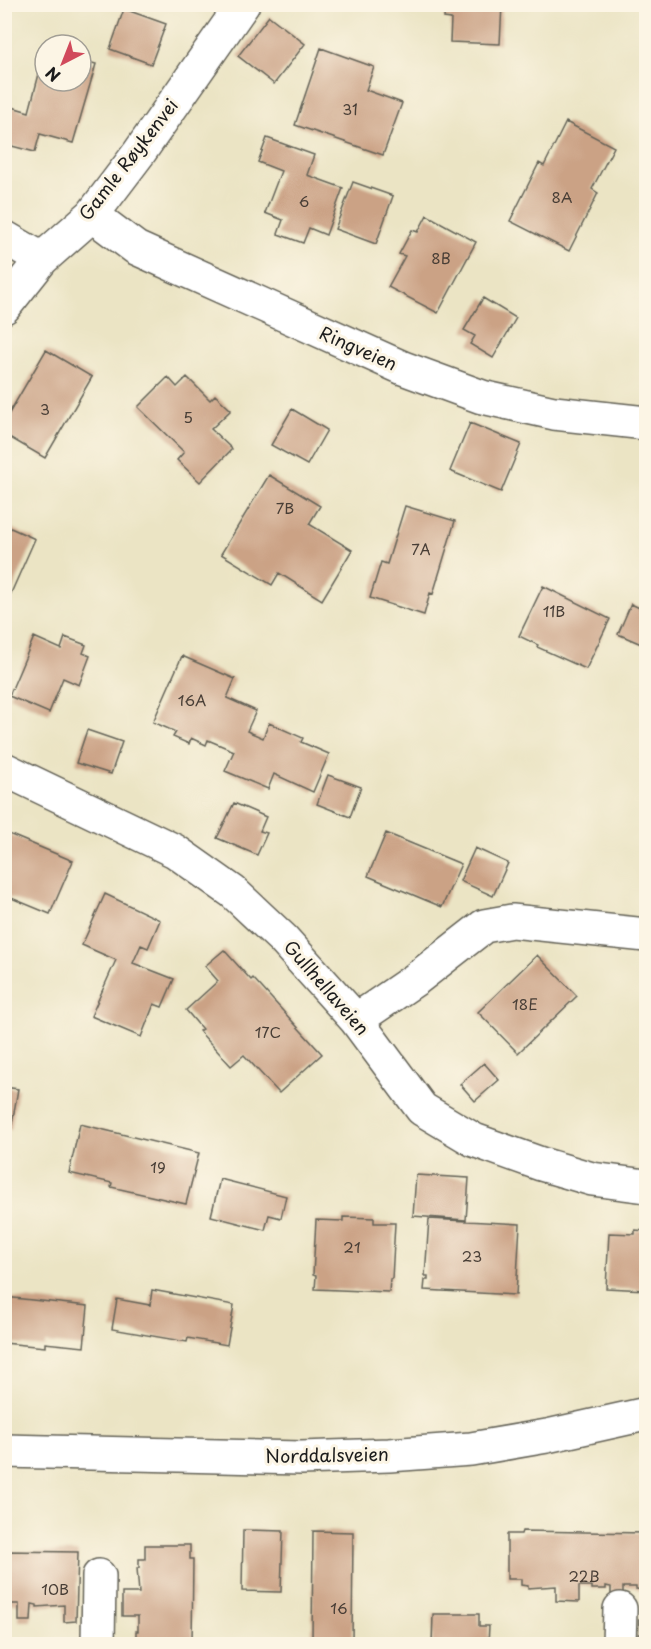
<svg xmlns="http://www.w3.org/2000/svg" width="651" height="1649" font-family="'Playpen Sans',sans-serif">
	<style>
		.building { fill: #cba285 }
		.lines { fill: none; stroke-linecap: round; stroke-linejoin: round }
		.minor-casing { stroke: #646257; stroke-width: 36 }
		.minor { stroke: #fff; stroke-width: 33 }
		.labels { text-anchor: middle; stroke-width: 6; stroke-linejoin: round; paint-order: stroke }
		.number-label { font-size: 15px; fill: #483e36 }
		.street-label { font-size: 18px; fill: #1c1c1c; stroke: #fcf5e5 }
	</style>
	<rect width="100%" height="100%" fill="#fcf5e5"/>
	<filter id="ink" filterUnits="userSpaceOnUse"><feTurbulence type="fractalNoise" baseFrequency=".0167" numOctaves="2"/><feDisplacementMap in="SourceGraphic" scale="12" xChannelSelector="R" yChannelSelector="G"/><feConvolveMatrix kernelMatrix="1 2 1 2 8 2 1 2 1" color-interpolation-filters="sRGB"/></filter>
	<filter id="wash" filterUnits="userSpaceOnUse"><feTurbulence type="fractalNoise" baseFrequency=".008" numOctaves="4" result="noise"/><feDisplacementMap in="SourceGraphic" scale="24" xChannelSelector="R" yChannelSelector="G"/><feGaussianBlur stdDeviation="1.35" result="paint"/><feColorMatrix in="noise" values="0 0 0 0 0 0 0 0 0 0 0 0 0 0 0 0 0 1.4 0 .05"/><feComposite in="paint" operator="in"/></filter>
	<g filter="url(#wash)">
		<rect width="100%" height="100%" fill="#ebe4c4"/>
		<g id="blocks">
			<path class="building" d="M 445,4 L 502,4 L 500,44 L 450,42 L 451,19 L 444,18 Z
				M 124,9 L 166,24 L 151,64 L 110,49 Z
				M 269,16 L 305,44 L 274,84 L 238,56 Z
				M 321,48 L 374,67 L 366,90 L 402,103 L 383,155 L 295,125 Z
				M 44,55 L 45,81 L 81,81 L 81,60 L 96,64 L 73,143 L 40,134 L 35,152 L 4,144 L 4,134 L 12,107 L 29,112 Z
				M 566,122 L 614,147 L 592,189 L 598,193 L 569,251 L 510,221 L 539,163 L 544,166 Z
				M 267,138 L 314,155 L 307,175 L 343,188 L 326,235 L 309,228 L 303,243 L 278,234 L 283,220 L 265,213 L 281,171 L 258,162 Z
				M 353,182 L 393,196 L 376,244 L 335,229 Z
				M 427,215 L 476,242 L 438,313 L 388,287 L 405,256 L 399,254 L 412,230 L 418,232 Z
				M 483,298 L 516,318 L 493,358 L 470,344 L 475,336 L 464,330 Z
				M 46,350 L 92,377 L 45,458 L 4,434 L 4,422 Z
				M 168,377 L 177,387 L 187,377 L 210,400 L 215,395 L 231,410 L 211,429 L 232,449 L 200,482 L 177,460 L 184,452 L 138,407 Z
				M 292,409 L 327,430 L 307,465 L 271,445 Z
				M 470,423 L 521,444 L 501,492 L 450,471 Z
				M 269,475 L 320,506 L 309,524 L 352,550 L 322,600 L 279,573 L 272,585 L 221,554 Z
				M 405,506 L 455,521 L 433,594 L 430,593 L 424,615 L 370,598 L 381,562 L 387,564 Z
				M 4,525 L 35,539 L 4,609 Z
				M 543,586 L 610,619 L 586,669 L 537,647 L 538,645 L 519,636 Z
				M 631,604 L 646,611 L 646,646 L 618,634 Z
				M 34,637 L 61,649 L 65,637 L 86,645 L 83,653 L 90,656 L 79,685 L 63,678 L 49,713 L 9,696 Z
				M 182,656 L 235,679 L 227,698 L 256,711 L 247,731 L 263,738 L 269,723 L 303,738 L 301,742 L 329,754 L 313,792 L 274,774 L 268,789 L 225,771 L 234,751 L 208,740 L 206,745 L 191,738 L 189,744 L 173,737 L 176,732 L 153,722 Z
				M 87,730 L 122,742 L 111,774 L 76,763 Z
				M 328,775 L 361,787 L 350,817 L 317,804 Z
				M 234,803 L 266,817 L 260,831 L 267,833 L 257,855 L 217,838 Z
				M 4,832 L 73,861 L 50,914 L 4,895 Z
				M 386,833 L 461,864 L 442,907 L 368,876 Z
				M 475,848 L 508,863 L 493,896 L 460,881 Z
				M 105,894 L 160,920 L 148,948 L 141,945 L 133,963 L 174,979 L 162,1007 L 154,1004 L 141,1037 L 91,1016 L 116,960 L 82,945 Z
				M 224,950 L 251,980 L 253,978 L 322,1054 L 279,1093 L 244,1055 L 231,1066 L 199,1031 L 202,1029 L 186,1010 L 218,981 L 205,966 Z
				M 537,955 L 577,996 L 518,1053 L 478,1012 Z
				M 484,1063 L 499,1080 L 475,1101 L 460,1084 Z
				M 4,1087 L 18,1089 L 11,1130 L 4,1129 Z
				M 80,1124 L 199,1153 L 186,1204 L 111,1187 L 112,1183 L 69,1173 Z
				M 416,1175 L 469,1178 L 466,1220 L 413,1216 Z
				M 220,1179 L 286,1196 L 281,1218 L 269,1215 L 265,1230 L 211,1216 Z
				M 343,1217 L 374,1218 L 374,1223 L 395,1223 L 392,1279 L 390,1279 L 389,1292 L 315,1289 L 316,1276 L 313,1275 L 316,1220 L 343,1221 Z
				M 429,1219 L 520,1224 L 516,1295 L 424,1290 L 425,1280 L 428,1280 L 428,1276 L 425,1276 Z
				M 635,1230 L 646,1231 L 646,1290 L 606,1288 L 609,1233 L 635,1234 Z
				M 152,1290 L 234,1305 L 227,1345 L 188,1338 L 187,1342 L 112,1329 L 117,1299 L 150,1305 Z
				M 4,1297 L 88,1306 L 84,1347 L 45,1343 L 45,1347 L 4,1343 Z
				M 243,1530 L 283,1531 L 281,1592 L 242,1591 Z
				M 313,1531 L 353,1532 L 352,1644 L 312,1644 Z
				M 522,1531 L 646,1533 L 646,1590 L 636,1589 L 636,1587 L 623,1587 L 623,1602 L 611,1602 L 611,1587 L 606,1586 L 606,1589 L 592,1589 L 592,1586 L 579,1586 L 579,1602 L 556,1601 L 556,1586 L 528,1588 L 528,1586 L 521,1585 L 521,1579 L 507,1579 L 507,1534 L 521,1534 Z
				M 145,1545 L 190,1545 L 190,1559 L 193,1559 L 192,1644 L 138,1644 L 136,1643 L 136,1631 L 138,1631 L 138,1616 L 122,1616 L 122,1593 L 139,1593 L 137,1568 L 139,1568 L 139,1559 L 145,1559 Z
				M 4,1551 L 78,1552 L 76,1621 L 64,1622 L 64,1605 L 37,1607 L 37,1605 L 32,1604 L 31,1621 L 19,1621 L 19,1604 L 4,1604 Z
				M 433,1614 L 479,1614 L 479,1626 L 489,1626 L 488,1644 L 432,1644 Z
				M 639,1619 L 646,1620 L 646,1644 L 638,1644 Z"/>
		</g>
	</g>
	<g filter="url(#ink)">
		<use href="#blocks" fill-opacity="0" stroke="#646257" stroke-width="1.5"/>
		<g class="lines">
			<g class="minor-casing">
				<path id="minor" d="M 92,215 L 136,248 L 403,368 L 482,397 L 554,413 L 646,423
					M 4,237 L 42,259
					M 4,307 L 42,259 L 92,215 L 139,153 L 243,4
					M 4,769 L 175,851 L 233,892 L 283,939 L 356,1020 L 422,1109 L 474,1140 L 541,1164 L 592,1179 L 646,1186
					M 356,1020 L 416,979 L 484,926 L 512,921 L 646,935
					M 4,1451 L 301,1458 L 389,1455 L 471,1449 L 547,1436 L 646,1414
					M 98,1644 L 99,1576
					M 619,1644 L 620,1609"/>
			</g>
			<use href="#minor" class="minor"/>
		</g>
	</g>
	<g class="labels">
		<g class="number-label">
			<text x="350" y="115">31</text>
			<text x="562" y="203">8A</text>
			<text x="304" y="207">6</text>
			<text x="441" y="264">8B</text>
			<text x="45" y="415">3</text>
			<text x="188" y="423">5</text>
			<text x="285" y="514">7B</text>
			<text x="421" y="555">7A</text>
			<text x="554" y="617">11B</text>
			<text x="192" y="706">16A</text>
			<text x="525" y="1010">18E</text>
			<text x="268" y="1038">17C</text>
			<text x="158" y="1173">19</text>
			<text x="352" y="1253">21</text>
			<text x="472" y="1262">23</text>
			<text x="584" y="1582">22B</text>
			<text x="55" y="1595">10B</text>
			<text x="339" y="1614">16</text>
		</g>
		<g class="street-label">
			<text transform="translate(129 160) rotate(-52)" y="6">Gamle Røykenvei</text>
			<text transform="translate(358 349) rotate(24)" y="6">Ringveien</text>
			<text transform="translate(326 988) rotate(49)" y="6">Gullhellaveien</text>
			<text transform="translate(327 1456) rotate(-1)" y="6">Norddalsveien</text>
		</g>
	</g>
	<rect width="651" height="1649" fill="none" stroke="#fcf5e5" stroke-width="24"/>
	<g transform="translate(63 63) rotate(222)"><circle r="28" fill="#fcf5e5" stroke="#a29e95" stroke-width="1.5"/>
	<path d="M0-4.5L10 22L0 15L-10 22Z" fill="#d1495b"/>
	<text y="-9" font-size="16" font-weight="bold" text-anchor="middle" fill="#1c1c1c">N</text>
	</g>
</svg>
